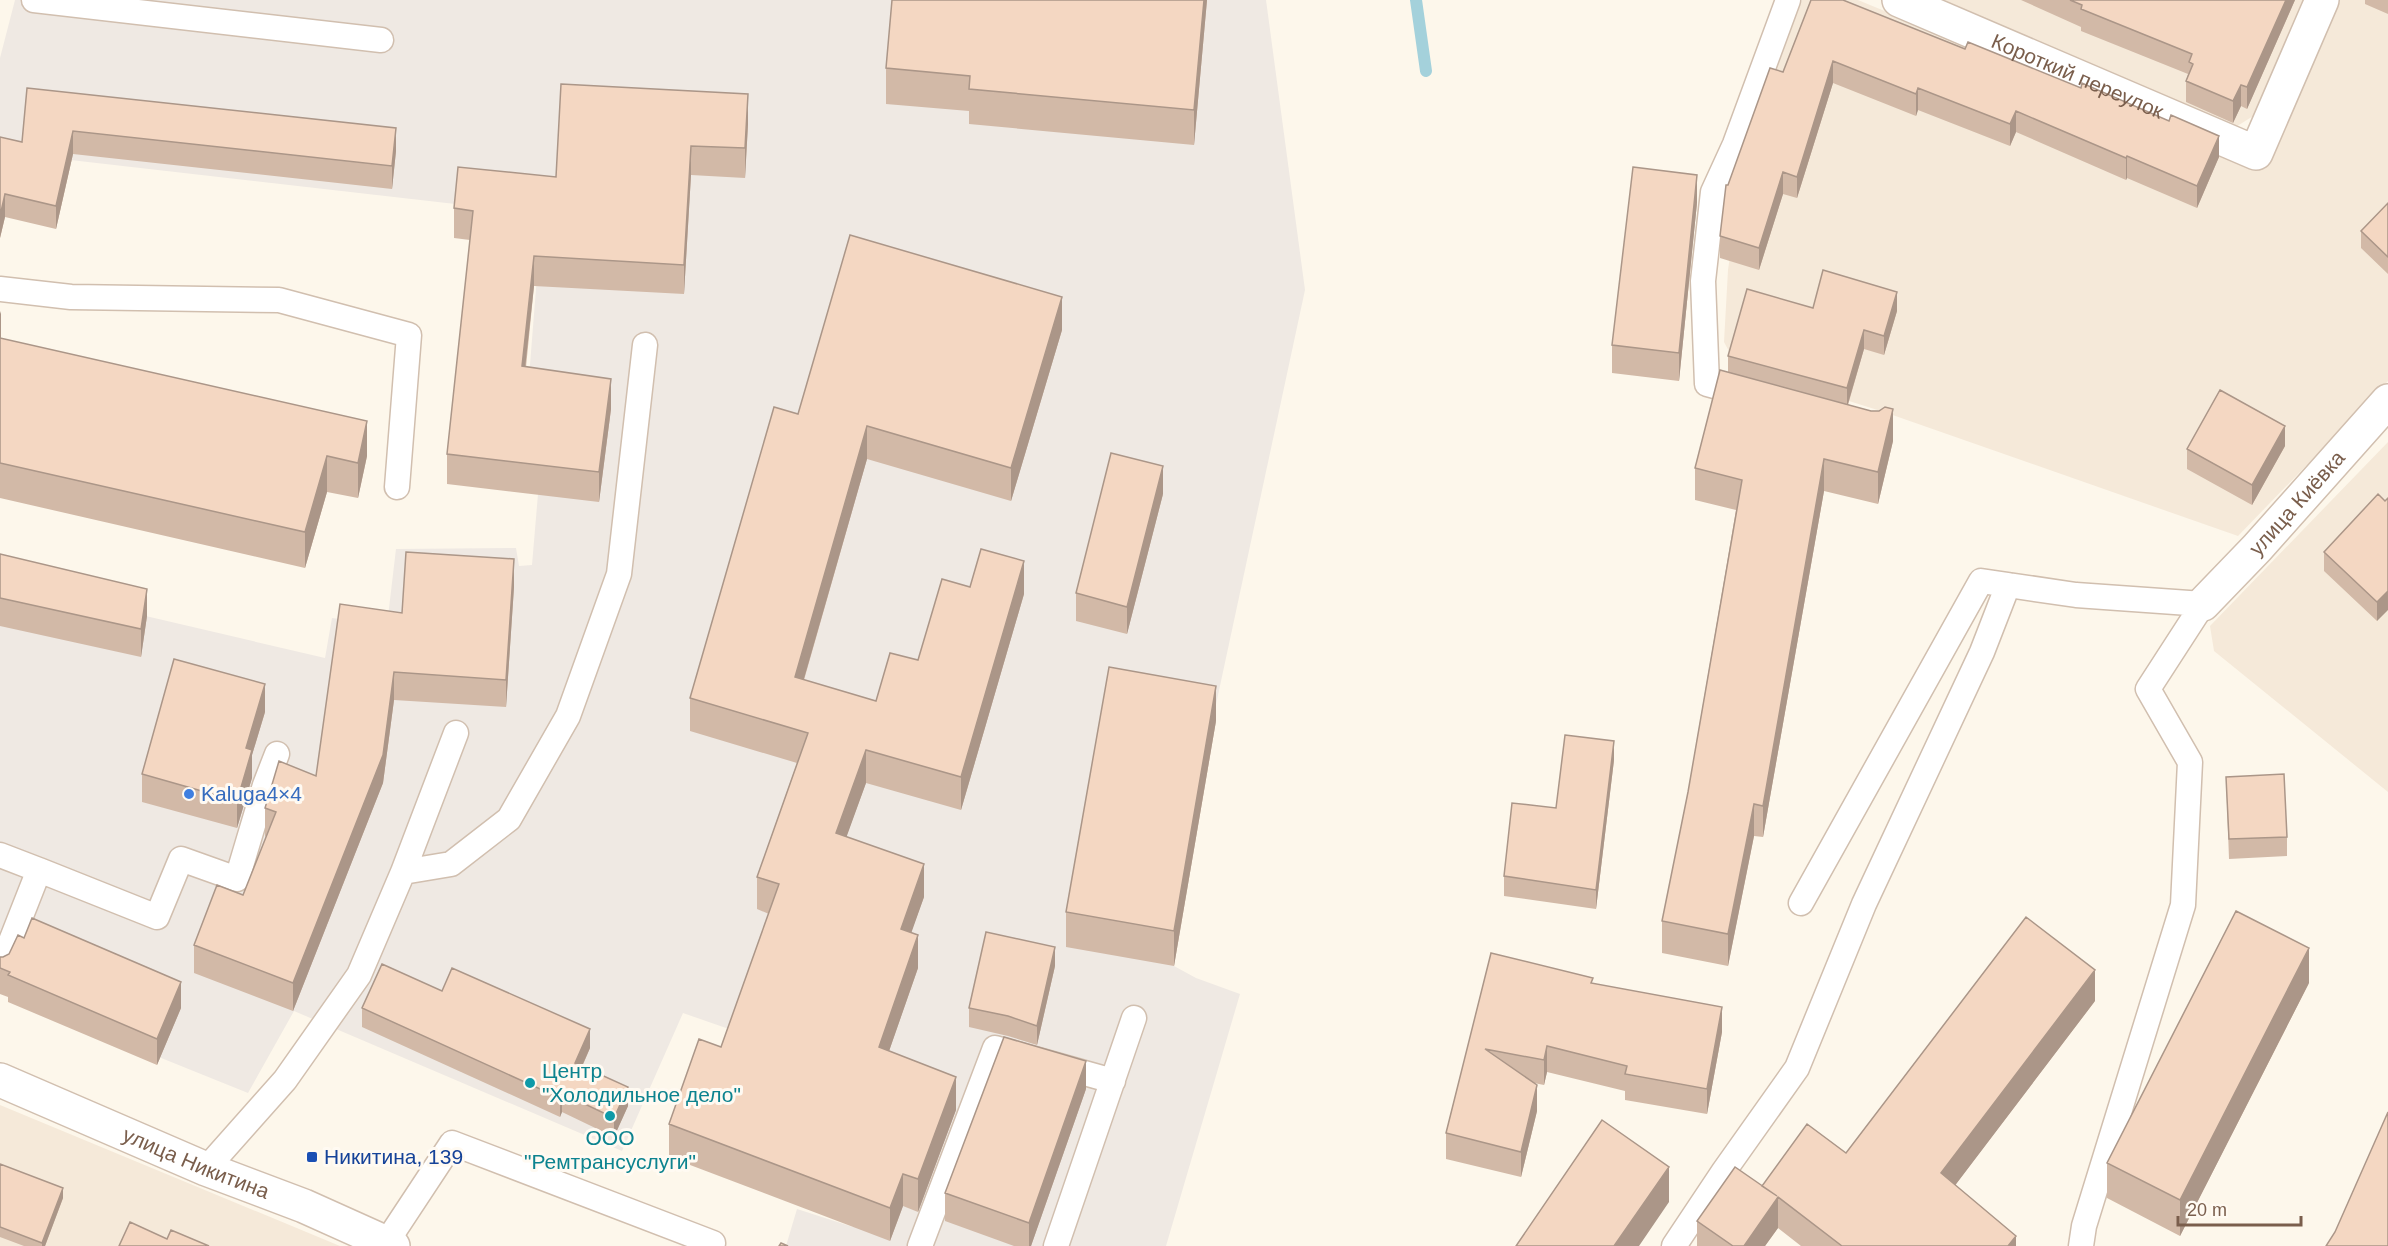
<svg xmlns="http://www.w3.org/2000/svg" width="2388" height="1246" font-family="Helvetica,sans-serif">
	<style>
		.residential { fill: #f5e9d9 }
		.industrial { fill: #efe9e3 }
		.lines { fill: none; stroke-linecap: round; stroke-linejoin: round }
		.stream { stroke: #a4d1db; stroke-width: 12 }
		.service-casing { stroke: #d1bfaf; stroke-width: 27 }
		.minor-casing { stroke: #d1bfaf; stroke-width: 36 }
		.service { stroke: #fff; stroke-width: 24 }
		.minor { stroke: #fff; stroke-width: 33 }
		.wall { fill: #d2b9a7 }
		.shaded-wall { fill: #ab9688 }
		.building { fill: #f4d7c2; stroke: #ab9688; stroke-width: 1.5 }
		.shop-dot { fill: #3f7fe0; stroke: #fffaf2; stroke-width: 2 }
		.culture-dot { fill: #0f9aa8; stroke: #fffaf2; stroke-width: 2 }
		.transit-dot { fill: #1a4fb4; stroke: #fffaf2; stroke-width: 2 }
		.labels { text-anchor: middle; stroke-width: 6; stroke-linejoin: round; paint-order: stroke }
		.street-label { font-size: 21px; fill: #7a5e4c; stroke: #fffaf2 }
		.shop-label { font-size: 21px; fill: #366cbe; stroke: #fffaf2; text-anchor: start }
		.culture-label { font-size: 21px; fill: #0d838f; stroke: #fffaf2; text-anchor: start }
		.transit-label { font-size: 21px; fill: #164399; stroke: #fffaf2; text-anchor: start }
	</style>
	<rect width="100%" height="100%" fill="#fdf7eb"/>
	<path class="residential" d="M 1802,0 L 1858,0 L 2265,169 L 2337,0 L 2388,0 L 2388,381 L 2238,536 L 1884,412 L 1737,366 L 1724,342 L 1728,270 L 1747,140 Z
		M 1942,0 L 2306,0 L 2258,113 L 2234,128 Z
		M 2388,442 L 2388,792 L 2214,651 L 2210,626 Z
		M 0,1105 L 340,1246 L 0,1246 Z"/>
	<path class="industrial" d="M 15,0 L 1266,0 L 1305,290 L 1203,765 L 1174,966 L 1196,978 L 1240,994 L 1166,1246 L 786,1246 L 797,1209 L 853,1227 L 904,1090 L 683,1013 L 622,1151 L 294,1011 L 248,1093 L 0,993 L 0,582 L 325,658 L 332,618 L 387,625 L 396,549 L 516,548 L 519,566 L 532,565 L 538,494 L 520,491 L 539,251 L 561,216 L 53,158 L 0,165 L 0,58 Z"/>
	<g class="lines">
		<path class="stream" d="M 1416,0 L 1426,71"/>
		<g class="service-casing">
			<path id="service" d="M 34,0 L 381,40
				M 0,289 L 71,297 L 279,300 L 409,335 L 397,487
				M 1747,395 L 1707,384 L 1703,281 L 1713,192 L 1735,144 L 1788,0
				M 0,855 L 39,870
				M 403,872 L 451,864 L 509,819 L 568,716 L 619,574 L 645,345
				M 1801,903 L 1981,581 L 2076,595 L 2203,604 L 2148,689 L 2190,762 L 2183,905 L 2084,1226 L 2081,1246
				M 0,969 L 39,870 L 157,917 L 181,859 L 237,879 L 265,785 L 277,754
				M 206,1169 L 285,1080 L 359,975 L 403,872 L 456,733
				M 386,1243 L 452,1143 L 713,1243
				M 920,1246 L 995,1048 L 1113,1081
				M 1056,1246 L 1134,1018
				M 1674,1246 L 1724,1171 L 1797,1068 L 1864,904 L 1982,652 L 2008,585"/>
		</g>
		<g class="minor-casing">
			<g id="minor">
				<path id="s1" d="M 1899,0 L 2256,153 L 2322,0"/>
				<path id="s2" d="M 2203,604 L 2257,548 L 2388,401"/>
				<path id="s3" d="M 0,1080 L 206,1169 L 304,1206 L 393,1246"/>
			</g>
		</g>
		<use href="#service" class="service"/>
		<use href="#minor" class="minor"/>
	</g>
	<path class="wall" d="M 892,0 L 1207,0 L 1194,145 L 969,124 L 969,111 L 886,104 L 886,68 Z
		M 1811,0 L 2219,157 L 2197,208 L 2127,178 L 2126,180 L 2016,132 L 2010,146 L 1918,110 L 1916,116 L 1833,83 L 1797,198 L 1783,194 L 1759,270 L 1720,258 L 1720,236 L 1728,185 L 1783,72 Z
		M 2021,0 L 2295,0 L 2247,109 L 2241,106 L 2233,123 L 2186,102 L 2186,81 L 2188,74 L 2081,31 L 2081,27 Z
		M 2365,0 L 2388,0 L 2388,14 L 2365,4 Z
		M 27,88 L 396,151 L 392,189 L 73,154 L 56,229 L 5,217 L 0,238 L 0,137 L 22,142 Z
		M 748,124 L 745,178 L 691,175 L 684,294 L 534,286 L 526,367 L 611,409 L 599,502 L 447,484 L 447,454 L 470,240 L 454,238 L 454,208 L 556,177 Z
		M 1697,203 L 1679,381 L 1612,373 L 1612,345 Z
		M 2388,203 L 2388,274 L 2361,248 L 2361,231 Z
		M 1813,308 L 1897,311 L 1884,355 L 1864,349 L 1848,405 L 1893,441 L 1878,504 L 1824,491 L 1763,837 L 1754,836 L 1728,966 L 1662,953 L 1662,921 L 1688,792 L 1736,510 L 1695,500 L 1695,468 L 1728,372 L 1728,356 Z
		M 0,311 L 1,338 L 367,456 L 358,498 L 327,492 L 305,568 L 0,498 Z
		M 1062,330 L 1011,501 L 867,459 L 804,680 L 876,701 L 918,660 L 970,587 L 1024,594 L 961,810 L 866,783 L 846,837 L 924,897 L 911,932 L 918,968 L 889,1051 L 956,1110 L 918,1212 L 903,1206 L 890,1241 L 669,1157 L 669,1124 L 721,1047 L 769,914 L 757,909 L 757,877 L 797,763 L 690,731 L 690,698 L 798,414 Z
		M 2285,446 L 2252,505 L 2187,469 L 2187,449 Z
		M 1163,494 L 1127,634 L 1076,621 L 1076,593 Z
		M 2385,501 L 2377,621 L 2324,571 L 2324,552 Z
		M 0,554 L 147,616 L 141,657 L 0,626 Z
		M 514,587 L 506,707 L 394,700 L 383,783 L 293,1011 L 194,973 L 194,945 L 243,895 L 266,837 L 265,836 L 265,808 L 316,776 L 402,613 Z
		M 265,712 L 252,755 L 252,778 L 237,828 L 142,802 L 142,774 Z
		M 1216,721 L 1174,966 L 1066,947 L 1066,912 Z
		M 1614,760 L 1596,909 L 1504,896 L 1504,876 Z
		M 2226,777 L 2287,837 L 2287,856 L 2229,859 Z
		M 1491,953 L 1593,984 L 1722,1032 L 1707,1114 L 1625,1100 L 1625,1091 L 1547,1072 L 1544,1085 L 1534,1083 L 1537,1111 L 1521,1177 L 1446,1159 L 1446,1133 Z
		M 1055,966 L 1037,1045 L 1008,1036 L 969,1027 L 969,1008 Z
		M 0,968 L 181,1008 L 157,1065 L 8,1002 L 8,997 L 0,994 Z
		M 2309,983 L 2180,1236 L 2107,1198 L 2107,1163 Z
		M 442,991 L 590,1048 L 582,1067 L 628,1106 L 614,1137 L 562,1112 L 560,1117 L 362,1027 L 362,1008 Z
		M 2095,1001 L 1955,1185 L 2016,1246 L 1801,1246 L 1778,1228 L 1765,1246 L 1697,1246 L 1697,1221 L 1762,1186 L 1846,1153 Z
		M 1086,1089 L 1031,1246 L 1014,1246 L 945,1221 L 945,1193 Z
		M 0,1164 L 63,1198 L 45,1246 L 24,1246 L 0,1237 Z"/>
	<path class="shaded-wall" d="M 1204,0 L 1207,0 L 1194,145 L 1194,110 Z
		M 2286,0 L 2295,0 L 2247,109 L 2247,87 Z
		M 1833,61 L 1833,83 L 1797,198 L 1797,177 Z
		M 2241,85 L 2241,106 L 2233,123 L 2233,101 Z
		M 1918,88 L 1918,110 L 1916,116 L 1916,94 Z
		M 748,94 L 748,124 L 745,178 L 745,148 Z
		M 2016,111 L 2016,132 L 2010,146 L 2010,124 Z
		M 396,128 L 396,151 L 392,189 L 392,166 Z
		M 73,131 L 73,154 L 56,229 L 56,206 Z
		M 2219,136 L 2219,157 L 2197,208 L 2197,186 Z
		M 691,146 L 691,175 L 684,294 L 684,265 Z
		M 2127,156 L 2127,178 L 2126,180 L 2126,158 Z
		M 1783,172 L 1783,194 L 1759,270 L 1759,248 Z
		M 1697,175 L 1697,203 L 1679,381 L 1679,353 Z
		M 5,194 L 5,217 L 0,238 L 0,216 Z
		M 534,256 L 534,286 L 522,396 L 522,366 Z
		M 1897,292 L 1897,311 L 1884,355 L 1884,336 Z
		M 1062,297 L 1062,330 L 1011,501 L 1011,468 Z
		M 1,311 L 1,346 L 0,349 L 0,314 Z
		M 1864,330 L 1864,349 L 1847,407 L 1847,388 Z
		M 611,379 L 611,409 L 599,502 L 599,472 Z
		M 1893,409 L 1893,441 L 1878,504 L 1878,472 Z
		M 367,421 L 367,456 L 358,498 L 358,463 Z
		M 867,426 L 867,459 L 795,710 L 795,677 Z
		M 2285,426 L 2285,446 L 2252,505 L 2252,485 Z
		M 327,456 L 327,492 L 305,568 L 305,532 Z
		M 1824,459 L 1824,491 L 1763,837 L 1763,806 Z
		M 1163,466 L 1163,494 L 1127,634 L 1127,607 Z
		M 514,559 L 514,587 L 506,707 L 506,680 Z
		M 1024,561 L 1024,594 L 961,810 L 961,777 Z
		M 147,589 L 147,616 L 141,657 L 141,629 Z
		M 2388,591 L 2388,610 L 2377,621 L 2377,602 Z
		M 394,672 L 394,700 L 383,783 L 293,1011 L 293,983 Z
		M 265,684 L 265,712 L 252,755 L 252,778 L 237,828 L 237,801 L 246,748 Z
		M 1216,686 L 1216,721 L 1174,966 L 1174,931 Z
		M 1614,741 L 1614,760 L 1596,909 L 1596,890 Z
		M 866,750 L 866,783 L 836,866 L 836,833 Z
		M 1754,804 L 1754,836 L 1728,966 L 1728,934 Z
		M 924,864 L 924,897 L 901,962 L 901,929 Z
		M 918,935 L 918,968 L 879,1080 L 879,1047 Z
		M 1055,947 L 1055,966 L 1037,1045 L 1037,1026 Z
		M 2309,948 L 2309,983 L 2180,1236 L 2180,1200 Z
		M 2095,970 L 2095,1001 L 1941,1204 L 1941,1173 Z
		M 181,982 L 181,1008 L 157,1065 L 157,1039 Z
		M 1722,1007 L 1722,1032 L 1707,1114 L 1707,1089 Z
		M 590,1029 L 590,1048 L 575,1082 L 575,1063 Z
		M 1547,1046 L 1547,1072 L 1544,1085 L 1544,1060 Z
		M 1086,1061 L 1086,1089 L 1031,1246 L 1029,1246 L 1029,1223 Z
		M 956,1077 L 956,1110 L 918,1212 L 918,1179 Z
		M 1537,1085 L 1537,1111 L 1521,1177 L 1521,1152 Z
		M 628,1087 L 628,1106 L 614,1137 L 614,1118 Z
		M 562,1093 L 562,1112 L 560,1117 L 560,1098 Z
		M 1669,1167 L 1669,1202 L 1639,1246 L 1614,1246 Z
		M 903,1174 L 903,1206 L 890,1241 L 890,1208 Z
		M 63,1188 L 63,1198 L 45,1246 L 42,1246 L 42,1243 Z
		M 1778,1197 L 1778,1228 L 1765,1246 L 1744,1246 Z
		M 2016,1236 L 2016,1246 L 2008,1246 Z"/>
	<path class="building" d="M 892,0 L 1204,0 L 1194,110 L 969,89 L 970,76 L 886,68 Z
		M 1811,0 L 1843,0 L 1965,49 L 1968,42 L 2081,88 L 2082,83 L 2169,121 L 2171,115 L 2219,136 L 2197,186 L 2127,156 L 2126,158 L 2016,111 L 2010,124 L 1918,88 L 1916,94 L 1833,61 L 1797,177 L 1783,172 L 1759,248 L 1720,236 L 1726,185 L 1728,185 L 1770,68 L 1783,72 Z
		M 2070,0 L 2286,0 L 2247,87 L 2241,85 L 2233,101 L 2186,81 L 2193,64 L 2189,62 L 2192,54 L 2081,9 L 2082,5 Z
		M 561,84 L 748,94 L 745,148 L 691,146 L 684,265 L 534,256 L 522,366 L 611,379 L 599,472 L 447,454 L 473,211 L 454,208 L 458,167 L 556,177 Z
		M 27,88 L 396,128 L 392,166 L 73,131 L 56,206 L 5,194 L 0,216 L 0,137 L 22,142 Z
		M 1633,167 L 1697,175 L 1679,353 L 1612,345 Z
		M 2388,203 L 2388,257 L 2361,231 Z
		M 850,235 L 1062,297 L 1011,468 L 867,426 L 795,677 L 876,701 L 890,653 L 918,660 L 942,579 L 970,587 L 981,549 L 1024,561 L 961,777 L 866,750 L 836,833 L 924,864 L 901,929 L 918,935 L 879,1047 L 956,1077 L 918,1179 L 903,1174 L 890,1208 L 669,1124 L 699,1039 L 721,1047 L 779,884 L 757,877 L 808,733 L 690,698 L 774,407 L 798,414 Z
		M 1823,270 L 1897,292 L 1884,336 L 1864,330 L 1847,388 L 1728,356 L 1747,289 L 1813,308 Z
		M 0,338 L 367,421 L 358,463 L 327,456 L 305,532 L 0,463 Z
		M 1720,370 L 1871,411 L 1879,411 L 1885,407 L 1893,409 L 1878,472 L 1824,459 L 1763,806 L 1754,804 L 1728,934 L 1662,921 L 1688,792 L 1742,480 L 1695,468 Z
		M 2220,390 L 2285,426 L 2252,485 L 2187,449 Z
		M 1111,453 L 1163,466 L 1127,607 L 1076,593 Z
		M 2378,494 L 2385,501 L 2388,498 L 2388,591 L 2377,602 L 2324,552 Z
		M 406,552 L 514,559 L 506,680 L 394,672 L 383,755 L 293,983 L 194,945 L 217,885 L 243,895 L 276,812 L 265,808 L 279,761 L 316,776 L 340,604 L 402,613 Z
		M 0,554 L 147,589 L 141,629 L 0,598 Z
		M 174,659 L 265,684 L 246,748 L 252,750 L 237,801 L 142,774 Z
		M 1109,667 L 1216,686 L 1174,931 L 1066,912 Z
		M 1565,735 L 1614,741 L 1596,890 L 1504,876 L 1512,803 L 1556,808 Z
		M 2284,774 L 2287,837 L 2229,839 L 2226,777 Z
		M 2236,911 L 2309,948 L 2180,1200 L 2107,1163 Z
		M 2026,917 L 2095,970 L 1941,1173 L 2016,1236 L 2008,1246 L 1842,1246 L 1778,1197 L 1744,1246 L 1733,1246 L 1697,1221 L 1735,1167 L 1777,1196 L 1762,1186 L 1807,1124 L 1846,1153 Z
		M 32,918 L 181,982 L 157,1039 L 8,975 L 10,972 L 0,968 L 0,957 L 3,957 L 9,954 L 18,935 L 24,938 Z
		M 986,932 L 1055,947 L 1037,1026 L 1008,1016 L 969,1008 Z
		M 1491,953 L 1593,978 L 1591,983 L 1722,1007 L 1707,1089 L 1625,1074 L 1627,1066 L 1547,1046 L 1544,1060 L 1485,1049 L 1537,1085 L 1521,1152 L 1446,1133 Z
		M 382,964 L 442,991 L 452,968 L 590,1029 L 575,1063 L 628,1087 L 614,1118 L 562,1093 L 560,1098 L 362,1008 Z
		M 1004,1037 L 1086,1061 L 1029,1223 L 945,1193 Z
		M 2388,1112 L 2388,1246 L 2326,1246 L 2335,1232 Z
		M 1602,1120 L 1669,1167 L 1614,1246 L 1516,1246 Z
		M 0,1164 L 63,1188 L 42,1243 L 0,1227 Z
		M 130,1222 L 167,1239 L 171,1230 L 209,1246 L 119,1246 Z
		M 781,1243 L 788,1246 L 779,1246 Z"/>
	<circle class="shop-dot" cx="189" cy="794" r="6"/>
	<g class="culture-dot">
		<circle cx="530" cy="1083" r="6"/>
		<circle cx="610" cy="1116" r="6"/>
	</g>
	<rect class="transit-dot" x="306" y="1151" width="12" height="12" rx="3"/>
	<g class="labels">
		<g class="street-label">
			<text dy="7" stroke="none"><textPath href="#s1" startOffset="194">Короткий переулок</textPath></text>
			<text dy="7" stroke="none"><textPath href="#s2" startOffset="138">улица Киёвка</textPath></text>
			<text dy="7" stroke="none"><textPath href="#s3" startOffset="213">улица Никитина</textPath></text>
		</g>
		<g class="shop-label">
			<text x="201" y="801">Kaluga4×4</text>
		</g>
		<g class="culture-label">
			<text x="542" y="1078">Центр<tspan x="542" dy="24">"Холодильное дело"</tspan></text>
			<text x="610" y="1145" text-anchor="middle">ООО<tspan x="610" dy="24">"Ремтрансуслуги"</tspan></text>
		</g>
		<g class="transit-label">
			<text x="324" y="1164">Никитина, 139</text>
		</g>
	</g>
	<path d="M2178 1216v9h123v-9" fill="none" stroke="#7a5e4c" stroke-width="3"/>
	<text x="2187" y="1216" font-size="18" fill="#7a5e4c" stroke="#fffaf2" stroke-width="4.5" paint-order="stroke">20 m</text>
</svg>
